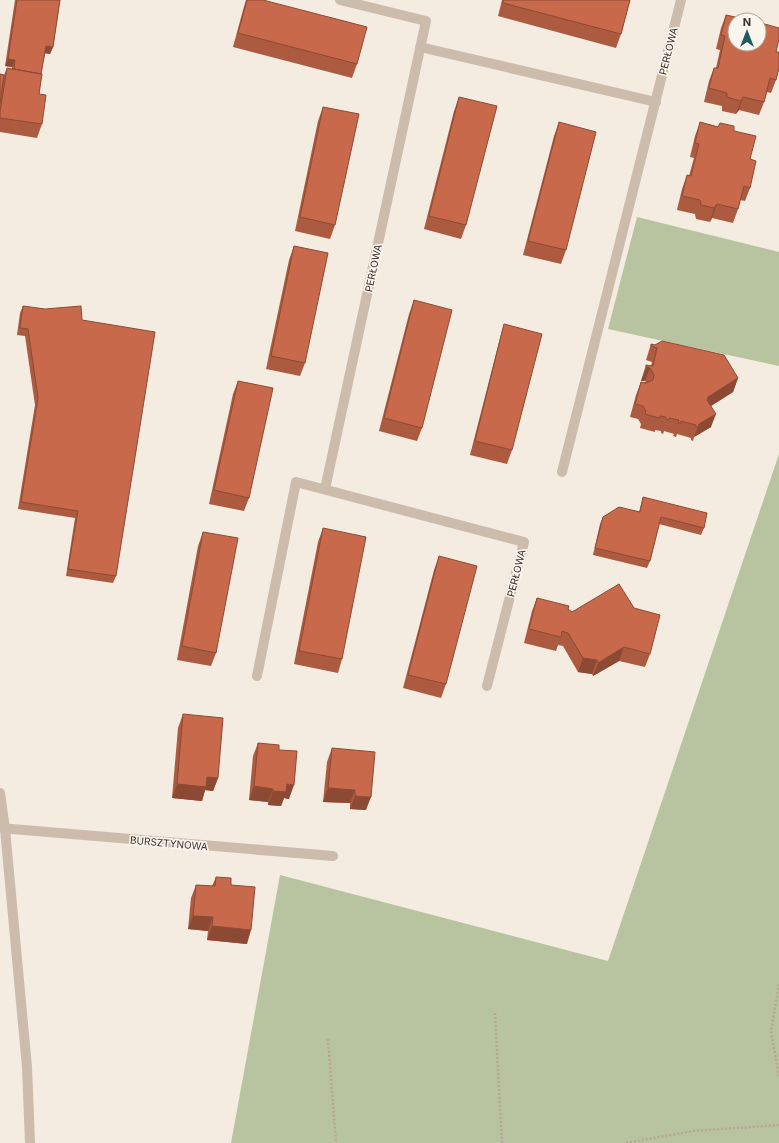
<svg xmlns="http://www.w3.org/2000/svg" width="779" height="1143" font-family="Inter,sans-serif">
	<style>
		.green { fill: #b8c4a0 }
		.lines { fill: none; stroke-linecap: round; stroke-linejoin: round }
		.path { stroke: #b9a596; stroke-width: 2.5; stroke-dasharray: 2 2; stroke-linecap: butt }
		.service { stroke: #cdbbac; stroke-width: 10 }
		.minor { stroke: #cdbbac; stroke-width: 10 }
		.wall { fill: #ac5a40 }
		.shaded-wall { fill: #8c4a34 }
		.building { fill: #c8694b; stroke: #8c4a34; fill-rule: evenodd }
		.labels { text-anchor: middle; stroke-width: 3.5; stroke-linejoin: round; paint-order: stroke }
		.street-label { font-size: 10px; fill: #3b302b; stroke: #fbf5ee }
	</style>
	<rect width="100%" height="100%" fill="#f4ebe1"/>
	<path class="green" d="M 637,217 L 779,252 L 779,366 L 608,329 Z
		M 779,454 L 779,1143 L 231,1143 L 280,875 L 608,961 Z"/>
	<g class="lines">
		<path class="path" d="M 779,984 L 771,1031 L 779,1076
			M 495,1013 L 502,1143
			M 328,1039 L 336,1143
			M 626,1143 L 693,1131 L 779,1125"/>
		<path class="service" d="M 420,47 L 656,102
			M 562,472 L 681,0
			M 325,489 L 426,21 L 340,0
			M 257,676 L 296,482 L 524,542 L 487,686"/>
		<path class="minor" d="M 0,793 L 5,829 L 27,1067 L 30,1143
			M 0,828 L 333,856"/>
	</g>
	<path class="wall" d="M 15,0 L 60,0 L 53,47 L 50,54 L 45,53 L 41,74 L 39,94 L 42,124 L 37,138 L 0,132 L 0,74 L 4,75 L 7,68 L 12,69 L 12,67 L 5,66 Z
		M 246,0 L 263,0 L 357,64 L 352,78 L 233,47 L 243,10 Z
		M 502,0 L 630,0 L 621,34 L 616,48 L 498,16 Z
		M 726,15 L 761,23 L 776,52 L 776,80 L 771,93 L 767,92 L 764,102 L 759,115 L 739,110 L 736,114 L 722,111 L 722,106 L 704,102 L 709,81 L 714,68 L 716,68 L 720,50 L 716,49 L 721,28 Z
		M 459,97 L 466,225 L 461,239 L 424,229 L 454,111 Z
		M 323,107 L 335,225 L 330,239 L 295,231 L 318,121 Z
		M 559,122 L 566,250 L 561,264 L 523,255 L 554,136 Z
		M 700,122 L 734,131 L 750,159 L 750,188 L 745,201 L 740,200 L 738,209 L 733,223 L 712,218 L 710,222 L 696,219 L 695,214 L 677,210 L 682,189 L 687,175 L 689,176 L 694,158 L 690,157 L 695,136 Z
		M 294,246 L 305,363 L 300,376 L 266,369 L 289,260 Z
		M 414,300 L 422,428 L 417,441 L 379,431 L 409,314 Z
		M 23,306 L 82,320 L 116,576 L 113,583 L 66,576 L 75,518 L 18,509 L 35,405 L 25,336 L 17,335 L 20,313 Z
		M 504,324 L 512,450 L 507,464 L 470,455 L 500,338 Z
		M 651,344 L 738,378 L 733,392 L 711,406 L 711,427 L 694,437 L 693,441 L 691,440 L 691,438 L 677,434 L 676,437 L 673,436 L 674,434 L 664,431 L 663,434 L 661,433 L 661,431 L 655,430 L 655,432 L 640,428 L 641,424 L 638,419 L 630,417 L 636,395 L 641,382 L 646,382 L 645,381 L 641,381 L 646,365 L 651,366 L 652,362 L 646,360 Z
		M 238,381 L 249,498 L 244,511 L 209,504 L 233,394 Z
		M 643,497 L 704,528 L 701,535 L 659,524 L 650,561 L 647,568 L 593,555 L 600,524 L 603,517 L 639,512 Z
		M 323,528 L 342,659 L 338,673 L 294,664 L 318,542 Z
		M 203,532 L 216,653 L 211,666 L 177,660 L 198,546 Z
		M 439,556 L 446,684 L 441,698 L 403,688 L 434,570 Z
		M 537,598 L 650,654 L 645,667 L 619,661 L 593,676 L 592,674 L 578,672 L 563,646 L 558,645 L 556,651 L 524,643 L 532,611 Z
		M 183,714 L 218,778 L 213,791 L 205,790 L 202,801 L 172,798 L 178,728 Z
		M 258,743 L 279,750 L 289,799 L 284,798 L 281,806 L 268,805 L 268,802 L 249,800 L 253,756 Z
		M 332,748 L 366,810 L 350,809 L 350,803 L 323,802 L 327,762 Z
		M 216,877 L 231,885 L 247,944 L 207,940 L 208,931 L 188,929 L 191,898 L 196,885 L 212,886 Z"/>
	<path class="shaded-wall" d="M 46,46 L 53,47 L 50,54 L 43,53 Z
		M 8,59 L 15,60 L 12,67 L 5,66 Z
		M 743,97 L 739,110 L 736,114 L 741,101 Z
		M 717,204 L 712,218 L 710,222 L 714,208 Z
		M 646,367 L 650,368 L 645,381 L 641,381 Z
		M 738,378 L 733,392 L 703,411 L 708,397 Z
		M 716,414 L 711,427 L 694,437 L 699,424 Z
		M 624,647 L 619,661 L 593,676 L 598,663 Z
		M 583,658 L 597,660 L 592,674 L 578,672 Z
		M 207,777 L 218,778 L 213,791 L 205,790 L 202,801 L 172,798 L 177,784 Z
		M 287,784 L 294,785 L 289,799 L 284,798 L 281,806 L 268,805 L 273,791 Z
		M 254,786 L 273,789 L 268,802 L 249,800 Z
		M 328,788 L 355,790 L 350,803 L 323,802 Z
		M 355,796 L 371,797 L 366,810 L 350,809 Z
		M 193,916 L 213,917 L 208,931 L 188,929 Z
		M 212,926 L 251,930 L 247,944 L 207,940 Z"/>
	<path class="building" d="M 17,0 L 60,0 L 53,47 L 46,46 L 41,74 L 14,69 L 15,60 L 8,59 Z
		M 247,0 L 263,0 L 367,27 L 357,64 L 238,33 Z
		M 503,0 L 630,0 L 621,34 L 503,3 Z
		M 726,15 L 744,19 L 746,15 L 760,18 L 761,23 L 779,28 L 779,39 L 776,52 L 779,52 L 779,68 L 776,80 L 770,78 L 764,102 L 743,97 L 741,101 L 727,97 L 727,93 L 709,88 L 714,68 L 718,68 L 725,36 L 721,35 ZM 735,20 L 759,20 L 759,44 L 735,44 Z
		M 7,68 L 42,74 L 39,94 L 46,95 L 42,124 L 0,118 L 0,112 Z
		M 0,74 L 4,75 L 0,103 Z
		M 459,97 L 497,106 L 466,225 L 429,216 Z
		M 323,107 L 359,114 L 335,225 L 300,217 Z
		M 559,122 L 596,132 L 566,250 L 528,241 Z
		M 700,122 L 718,127 L 720,123 L 734,126 L 734,131 L 756,136 L 750,159 L 756,161 L 750,188 L 744,186 L 738,209 L 717,204 L 714,208 L 701,205 L 700,200 L 682,196 L 687,175 L 691,176 L 699,144 L 695,143 Z
		M 294,246 L 328,253 L 305,363 L 271,356 Z
		M 414,300 L 452,310 L 422,428 L 384,418 Z
		M 23,306 L 45,309 L 81,306 L 82,320 L 155,332 L 116,576 L 68,569 L 78,511 L 21,502 L 38,398 L 28,329 L 20,328 Z
		M 504,324 L 542,334 L 512,450 L 475,441 Z
		M 662,341 L 724,355 L 738,378 L 708,397 L 707,400 L 716,414 L 699,424 L 698,427 L 696,427 L 696,425 L 681,421 L 681,423 L 678,423 L 679,420 L 669,418 L 668,420 L 666,419 L 666,417 L 660,416 L 659,418 L 645,414 L 646,411 L 643,406 L 635,404 L 641,382 L 646,383 L 653,380 L 654,375 L 650,368 L 646,367 L 646,365 L 653,366 L 657,348 L 651,346 L 651,344 L 655,345 Z
		M 238,381 L 273,388 L 249,498 L 214,490 Z
		M 643,497 L 707,513 L 704,528 L 661,517 L 650,561 L 595,548 L 603,517 L 619,507 L 640,512 Z
		M 323,528 L 366,537 L 342,659 L 299,651 Z
		M 203,532 L 238,538 L 216,653 L 182,646 Z
		M 439,556 L 477,566 L 446,684 L 408,675 Z
		M 619,584 L 634,608 L 660,615 L 650,654 L 624,647 L 598,663 L 597,660 L 583,658 L 568,633 L 562,631 L 561,637 L 529,629 L 537,598 L 569,606 L 568,609 L 572,612 Z
		M 183,714 L 223,718 L 218,778 L 207,777 L 206,787 L 177,784 Z
		M 258,743 L 279,745 L 279,750 L 297,751 L 294,785 L 287,784 L 286,792 L 273,791 L 273,789 L 254,786 Z
		M 332,748 L 375,752 L 371,797 L 355,796 L 355,790 L 328,788 Z
		M 216,877 L 231,878 L 231,885 L 255,887 L 251,930 L 212,926 L 213,917 L 193,916 L 196,885 L 215,886 Z"/>
	<g class="labels">
		<g class="street-label">
			<text transform="translate(668 51) rotate(-76)" y="4">PERŁOWA</text>
			<text transform="translate(373 268) rotate(-78)" y="4">PERŁOWA</text>
			<text transform="translate(516 573) rotate(-76)" y="4">PERŁOWA</text>
			<text transform="translate(169 843) rotate(5)" y="4">BURSZTYNOWA</text>
		</g>
	</g>
	<g transform="translate(747 32)"><circle r="19" fill="#fbf5ee" stroke="#aea6a0"/>
	<path d="M0-3L7 15L0 10L-7 15Z" fill="#1f5a5e"/>
	<text y="-6" font-size="11" font-weight="bold" text-anchor="middle" fill="#3b302b">N</text>
	</g>
</svg>
